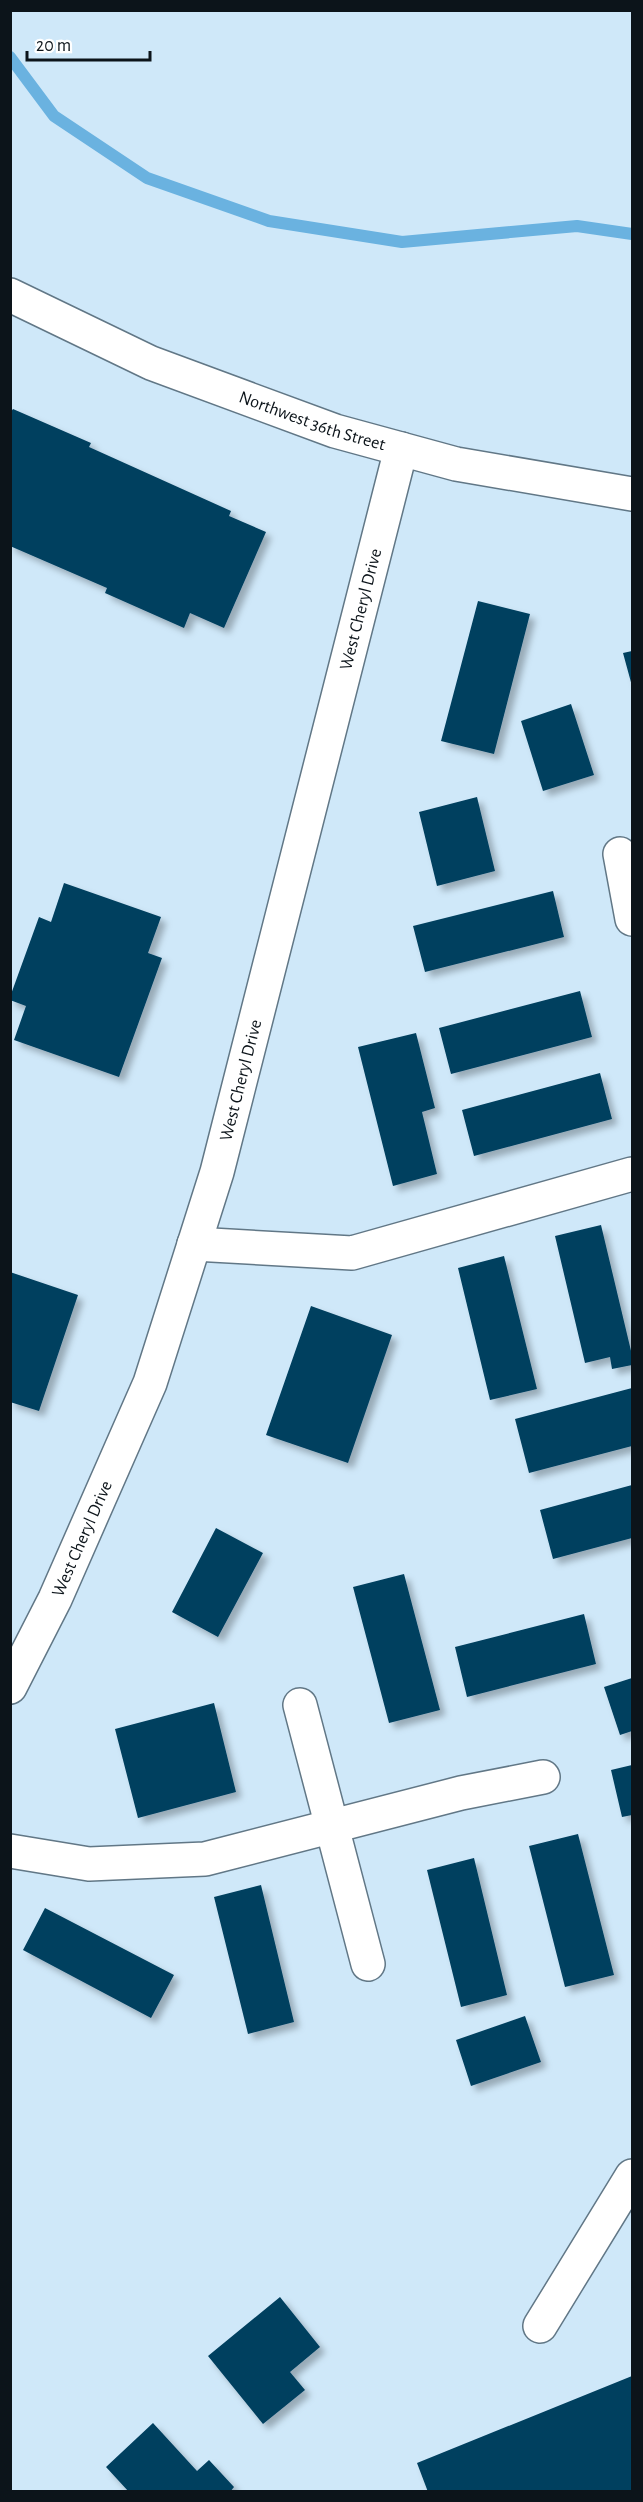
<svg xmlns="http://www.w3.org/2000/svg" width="643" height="2502" font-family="'Alegreya Sans',sans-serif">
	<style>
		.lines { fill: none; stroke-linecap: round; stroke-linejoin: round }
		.stream { stroke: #6ab2e0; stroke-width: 12 }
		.building { fill: #003f5e; filter: url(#shadow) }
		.minor-casing { stroke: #617786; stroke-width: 36 }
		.major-casing { stroke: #617786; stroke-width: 36 }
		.minor { stroke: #fff; stroke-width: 33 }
		.major { stroke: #fff; stroke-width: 33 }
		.labels { text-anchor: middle; stroke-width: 6; stroke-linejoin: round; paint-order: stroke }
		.street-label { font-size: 18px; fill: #0c141a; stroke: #fff }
	</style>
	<defs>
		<filter id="shadow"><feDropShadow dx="5.5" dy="5.5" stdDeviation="3" flood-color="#0004"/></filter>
	</defs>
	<rect width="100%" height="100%" fill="#cfe8f9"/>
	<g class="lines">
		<path class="stream" d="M 10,57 L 54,116 L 147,178 L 269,221 L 402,242 L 577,226 L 632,234"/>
	</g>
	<path class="building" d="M 13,409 L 91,443 L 89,447 L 231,511 L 229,516 L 266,532 L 224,628 L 190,613 L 184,628 L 105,593 L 107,588 L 10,546 L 10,413 Z
		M 478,601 L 530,614 L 494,754 L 441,741 Z
		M 632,651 L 632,686 L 623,653 Z
		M 571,704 L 594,775 L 543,791 L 521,721 Z
		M 477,797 L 495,871 L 437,886 L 419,812 Z
		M 64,883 L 161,917 L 148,953 L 162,958 L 119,1077 L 14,1040 L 26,1006 L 10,1000 L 10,997 L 39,917 L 51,922 Z
		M 553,891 L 564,937 L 425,972 L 413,926 Z
		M 580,991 L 592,1037 L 451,1074 L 439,1028 Z
		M 416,1033 L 435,1108 L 422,1112 L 437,1174 L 393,1186 L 358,1047 Z
		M 600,1073 L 612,1119 L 474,1156 L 462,1110 Z
		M 601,1225 L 632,1355 L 632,1365 L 612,1369 L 610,1357 L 585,1363 L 555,1236 Z
		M 504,1256 L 537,1389 L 490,1400 L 458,1268 Z
		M 10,1272 L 78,1295 L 39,1411 L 10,1402 Z
		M 311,1306 L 392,1335 L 348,1463 L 266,1435 Z
		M 632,1388 L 632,1446 L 529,1473 L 515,1419 Z
		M 632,1485 L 632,1538 L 553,1559 L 540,1510 Z
		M 216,1528 L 263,1553 L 218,1637 L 172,1612 Z
		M 404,1574 L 440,1710 L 389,1723 L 353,1587 Z
		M 584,1614 L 596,1664 L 467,1697 L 455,1647 Z
		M 632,1678 L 632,1731 L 620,1735 L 604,1687 Z
		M 214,1703 L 236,1792 L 138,1818 L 115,1729 Z
		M 632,1765 L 632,1815 L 622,1817 L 611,1770 Z
		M 578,1834 L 614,1975 L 565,1987 L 529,1846 Z
		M 474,1858 L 507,1995 L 461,2007 L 427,1870 Z
		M 261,1885 L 294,2022 L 248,2034 L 214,1897 Z
		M 45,1908 L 174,1975 L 151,2018 L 23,1950 Z
		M 525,2016 L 541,2062 L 471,2086 L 456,2040 Z
		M 280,2297 L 320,2347 L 290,2372 L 305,2390 L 263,2424 L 208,2356 Z
		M 632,2376 L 632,2492 L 428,2492 L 417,2463 Z
		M 153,2423 L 197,2471 L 209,2460 L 234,2487 L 230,2492 L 129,2492 L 106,2467 Z"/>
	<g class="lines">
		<g class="minor-casing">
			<g id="minor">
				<path d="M 620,854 L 632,919"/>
				<path d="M 194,1244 L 352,1253 L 632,1174"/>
				<path id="s1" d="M 10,1687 L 55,1599 L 150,1383 L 217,1172 L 401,449"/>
				<path d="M 300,1705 L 368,1964"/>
				<path d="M 10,1851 L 89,1864 L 205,1859 L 461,1793 L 543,1777"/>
				<path d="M 540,2326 L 632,2176"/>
			</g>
		</g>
		<g class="major-casing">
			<g id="major">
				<path id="s2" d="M 10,295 L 151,363 L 335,431 L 456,464 L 632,494"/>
			</g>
		</g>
		<use href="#minor" class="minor"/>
		<use href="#major" class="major"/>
	</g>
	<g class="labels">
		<g class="street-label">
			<text dy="6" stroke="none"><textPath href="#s2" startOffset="328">Northwest 36th Street</textPath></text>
			<text dy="6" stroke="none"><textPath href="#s1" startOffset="1137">West Cheryl Drive</textPath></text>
			<text dy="6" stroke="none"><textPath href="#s1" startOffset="651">West Cheryl Drive</textPath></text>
			<text dy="6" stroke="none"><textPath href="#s1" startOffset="165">West Cheryl Drive</textPath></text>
		</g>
	</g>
	<rect width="643" height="2502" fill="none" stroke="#0c141a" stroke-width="24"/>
	<path d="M27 51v9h123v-9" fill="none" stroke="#0c141a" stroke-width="3"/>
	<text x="36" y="51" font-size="18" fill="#0c141a" stroke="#ffffff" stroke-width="4.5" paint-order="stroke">20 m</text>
</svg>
